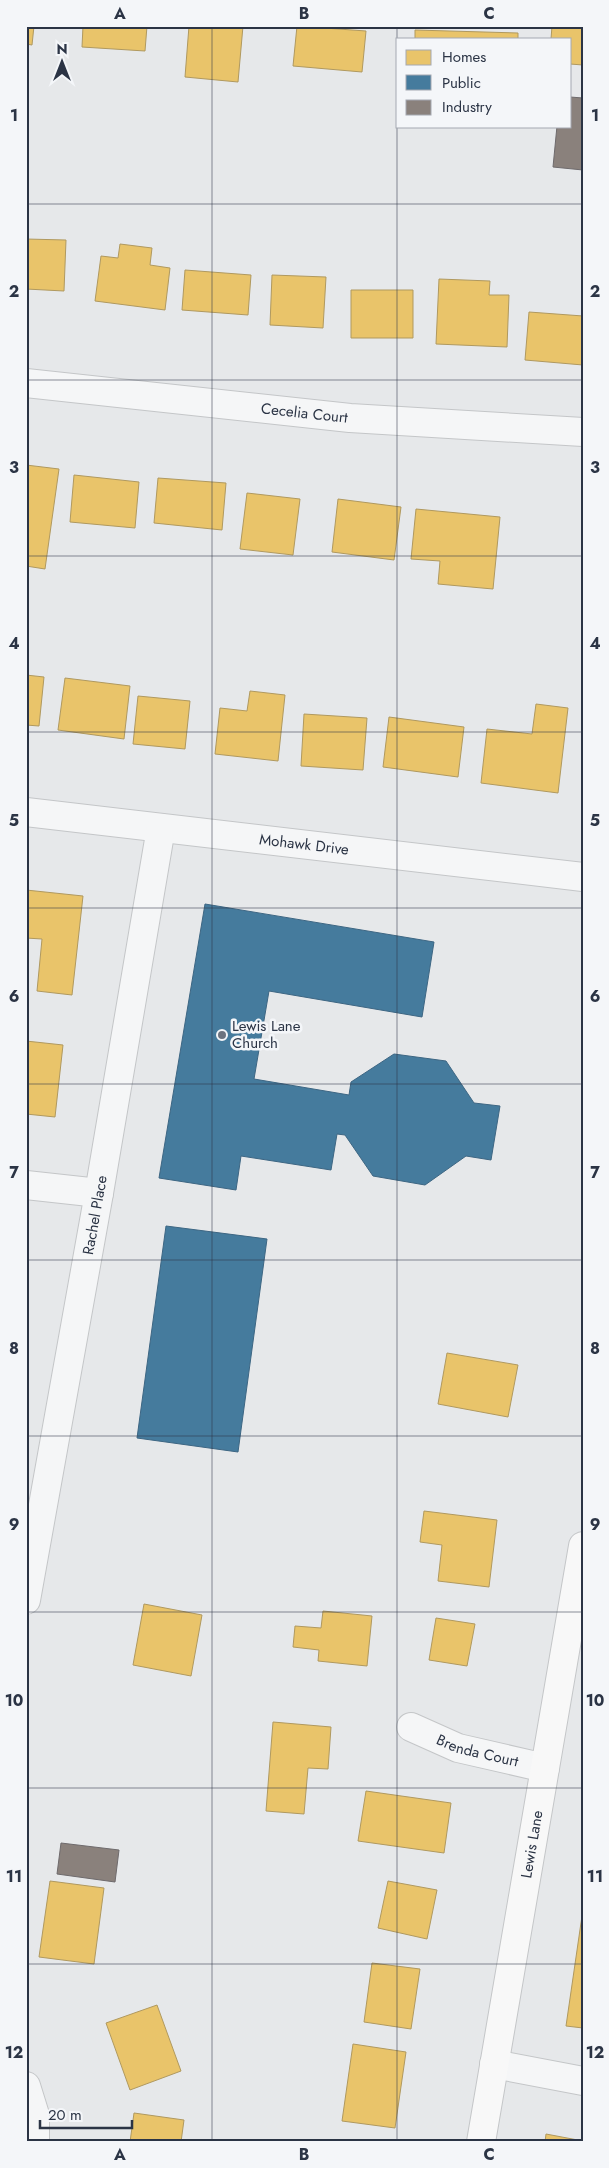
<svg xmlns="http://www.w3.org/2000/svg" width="609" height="2168" font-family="Jost,sans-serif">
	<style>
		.homes { fill: #e9c46a; stroke: #b0995f }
		.public { fill: #457b9d; stroke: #3d6683 }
		.industry { fill: #8a817c; stroke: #6e6a6c }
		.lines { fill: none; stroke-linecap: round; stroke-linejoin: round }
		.street-casing { stroke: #c4c6c8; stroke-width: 30 }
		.secondary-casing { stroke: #c4c6c8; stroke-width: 30 }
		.street { stroke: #f5f6f7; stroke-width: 28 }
		.secondary { stroke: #f8f8f8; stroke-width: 28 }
		.grid { fill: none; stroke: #2b3445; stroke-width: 1; stroke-opacity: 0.55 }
		.poi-dot { fill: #6c737f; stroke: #f4f6f9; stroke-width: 2 }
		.labels { text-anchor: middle; stroke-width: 5; stroke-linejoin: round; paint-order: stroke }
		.street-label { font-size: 15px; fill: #2b3445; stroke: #f4f6f9 }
		.poi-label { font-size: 15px; fill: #2b3445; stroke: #f4f6f9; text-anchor: start }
		.neatline { fill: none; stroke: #2b3445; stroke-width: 2 }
		.grid-label { font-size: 16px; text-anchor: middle; font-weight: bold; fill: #2b3445 }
	</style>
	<rect width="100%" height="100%" fill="#e6e8ea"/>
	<path class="homes" d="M 26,26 L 34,26 L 32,45 L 26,44 Z
		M 83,26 L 147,26 L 145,51 L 82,47 Z
		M 189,26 L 243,26 L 238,82 L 185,77 Z
		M 297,26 L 366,31 L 362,72 L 293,66 Z
		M 552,26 L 583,26 L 583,65 L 570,64 L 570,39 L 551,39 Z
		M 415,30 L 518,33 L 518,39 L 415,39 Z
		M 26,239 L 66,240 L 64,291 L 26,289 Z
		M 120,244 L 152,248 L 150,265 L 170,268 L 165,310 L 95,301 L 101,256 L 118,258 Z
		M 185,270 L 251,275 L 248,315 L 182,310 Z
		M 272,275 L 326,277 L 323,328 L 270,325 Z
		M 439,279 L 490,281 L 489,295 L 509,295 L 507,347 L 436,344 Z
		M 351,290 L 413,290 L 413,338 L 351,338 Z
		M 529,312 L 583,316 L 583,365 L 525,360 Z
		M 26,465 L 59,469 L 45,569 L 26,566 Z
		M 74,475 L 139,482 L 135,528 L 70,522 Z
		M 158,478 L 226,483 L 222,530 L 154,523 Z
		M 247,493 L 300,499 L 293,555 L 240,549 Z
		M 338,499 L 401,507 L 394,560 L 332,552 Z
		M 416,509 L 500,517 L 493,589 L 438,584 L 440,561 L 411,559 Z
		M 26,675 L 44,677 L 39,726 L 26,725 Z
		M 65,678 L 130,686 L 124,739 L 58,730 Z
		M 250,691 L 285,695 L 278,761 L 215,754 L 220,708 L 247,711 Z
		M 138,696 L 190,701 L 185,749 L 133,744 Z
		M 536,704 L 568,708 L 558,793 L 481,783 L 487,729 L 532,734 Z
		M 304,714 L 367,718 L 363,770 L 301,766 Z
		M 389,717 L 464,727 L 458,777 L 383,767 Z
		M 26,890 L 83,896 L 72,995 L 37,991 L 42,939 L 26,938 Z
		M 26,1041 L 63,1045 L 55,1117 L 26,1114 Z
		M 447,1353 L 518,1365 L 508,1417 L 438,1404 Z
		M 424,1511 L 497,1520 L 489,1587 L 438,1581 L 442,1545 L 420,1542 Z
		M 144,1604 L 202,1615 L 191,1676 L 133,1665 Z
		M 323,1611 L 372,1616 L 367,1666 L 318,1661 L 319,1650 L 293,1647 L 295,1626 L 321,1628 Z
		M 436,1618 L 475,1624 L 467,1666 L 429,1660 Z
		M 273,1722 L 331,1727 L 328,1769 L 308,1768 L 304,1814 L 266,1811 Z
		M 366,1791 L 451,1803 L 444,1853 L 358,1841 Z
		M 50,1881 L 104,1888 L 94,1964 L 39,1957 Z
		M 388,1881 L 437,1890 L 427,1939 L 378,1928 Z
		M 583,1909 L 583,2028 L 566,2026 Z
		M 372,1963 L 420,1969 L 411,2029 L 364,2022 Z
		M 157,2005 L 181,2071 L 130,2090 L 106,2023 Z
		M 353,2044 L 406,2052 L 395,2128 L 342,2121 Z
		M 134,2113 L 184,2120 L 181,2142 L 130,2142 Z
		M 546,2134 L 583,2141 L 583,2142 L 545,2142 Z"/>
	<path class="public" d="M 205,904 L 434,942 L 422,1017 L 269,991 L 254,1079 L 349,1095 L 351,1082 L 394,1054 L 446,1061 L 474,1103 L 500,1106 L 491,1160 L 466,1156 L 425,1185 L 373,1176 L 345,1135 L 337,1134 L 331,1170 L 241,1156 L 236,1190 L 159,1178 Z
		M 166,1226 L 267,1239 L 238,1452 L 137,1438 Z"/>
	<path class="industry" d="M 570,97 L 583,98 L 583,170 L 553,167 L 557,126 L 570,126 Z
		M 61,1843 L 119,1850 L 115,1882 L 57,1874 Z"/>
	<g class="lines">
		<g class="street-casing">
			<g id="street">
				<path id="s1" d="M 26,383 L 350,418 L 583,432"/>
				<path id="s2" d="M 26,812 L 583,877"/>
				<path d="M 26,1185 L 99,1193"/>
				<path id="s3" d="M 26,1600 L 99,1193 L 161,828"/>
				<path id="s4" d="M 411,1727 L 458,1748 L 545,1768"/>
				<path d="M 494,2064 L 583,2081"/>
				<path d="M 26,2086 L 35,2115 L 35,2142"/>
			</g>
		</g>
		<g class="secondary-casing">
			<g id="secondary">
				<path id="s5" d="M 481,2142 L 583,1546"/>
			</g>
		</g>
		<use href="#street" class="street"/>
		<use href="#secondary" class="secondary"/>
	</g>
	<path class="grid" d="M 212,26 L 212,2142M 397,26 L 397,2142M 26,204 L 583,204M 26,380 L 583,380M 26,556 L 583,556M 26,732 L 583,732M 26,908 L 583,908M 26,1084 L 583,1084M 26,1260 L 583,1260M 26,1436 L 583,1436M 26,1612 L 583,1612M 26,1788 L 583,1788M 26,1964 L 583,1964"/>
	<circle class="poi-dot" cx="222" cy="1035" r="5"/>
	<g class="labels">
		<g class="street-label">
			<text dy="5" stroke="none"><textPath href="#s1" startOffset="280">Cecelia Court</textPath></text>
			<text dy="5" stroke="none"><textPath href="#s2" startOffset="280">Mohawk Drive</textPath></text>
			<text dy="5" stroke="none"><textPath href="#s3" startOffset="391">Rachel Place</textPath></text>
			<text dy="5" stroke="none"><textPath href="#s4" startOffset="71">Brenda Court</textPath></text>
			<text dy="5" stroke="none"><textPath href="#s5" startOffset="302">Lewis Lane</textPath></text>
		</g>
		<g class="poi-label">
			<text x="232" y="1031">Lewis Lane<tspan x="232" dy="17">Church</tspan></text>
		</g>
	</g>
	<rect width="609" height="2168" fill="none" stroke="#f4f6f9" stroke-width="55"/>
	<rect x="396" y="38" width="175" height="90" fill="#f4f6f9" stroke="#a4a8b1"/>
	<rect x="406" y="50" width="25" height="15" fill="#e9c46a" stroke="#a4a8b1"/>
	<text x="442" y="62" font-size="15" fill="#2b3445">Homes</text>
	<rect x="406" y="75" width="25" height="15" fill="#457b9d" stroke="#a4a8b1"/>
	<text x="442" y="88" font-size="15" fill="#2b3445">Public</text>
	<rect x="406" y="100" width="25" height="15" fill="#8a817c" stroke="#a4a8b1"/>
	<text x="442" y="112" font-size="15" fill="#2b3445">Industry</text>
	<g transform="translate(62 62)" stroke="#f4f6f9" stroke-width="4" paint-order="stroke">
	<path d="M0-4L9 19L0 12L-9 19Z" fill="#2b3445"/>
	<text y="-8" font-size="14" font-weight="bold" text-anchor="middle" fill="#2b3445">N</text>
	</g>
	<path d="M40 2120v8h92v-8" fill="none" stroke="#2b3445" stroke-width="2.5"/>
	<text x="48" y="2120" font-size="15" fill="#2b3445" stroke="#f4f6f9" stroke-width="4" paint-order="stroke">20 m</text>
	<rect x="28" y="28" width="554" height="2112" class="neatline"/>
	<g class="grid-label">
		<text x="120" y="19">A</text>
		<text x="304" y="19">B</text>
		<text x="489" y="19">C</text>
		<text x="14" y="121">1</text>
		<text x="595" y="121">1</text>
		<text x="14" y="297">2</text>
		<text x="595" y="297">2</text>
		<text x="14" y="473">3</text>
		<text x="595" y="473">3</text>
		<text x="14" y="649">4</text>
		<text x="595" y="649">4</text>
		<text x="14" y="826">5</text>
		<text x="595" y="826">5</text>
		<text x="14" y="1002">6</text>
		<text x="595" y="1002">6</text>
		<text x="14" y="1178">7</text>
		<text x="595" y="1178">7</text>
		<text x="14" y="1354">8</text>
		<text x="595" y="1354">8</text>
		<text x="14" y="1530">9</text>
		<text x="595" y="1530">9</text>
		<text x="14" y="1706">10</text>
		<text x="595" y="1706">10</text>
		<text x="14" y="1882">11</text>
		<text x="595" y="1882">11</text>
		<text x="14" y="2058">12</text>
		<text x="595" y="2058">12</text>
		<text x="120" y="2160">A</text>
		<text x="304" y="2160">B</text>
		<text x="489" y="2160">C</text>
	</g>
</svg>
